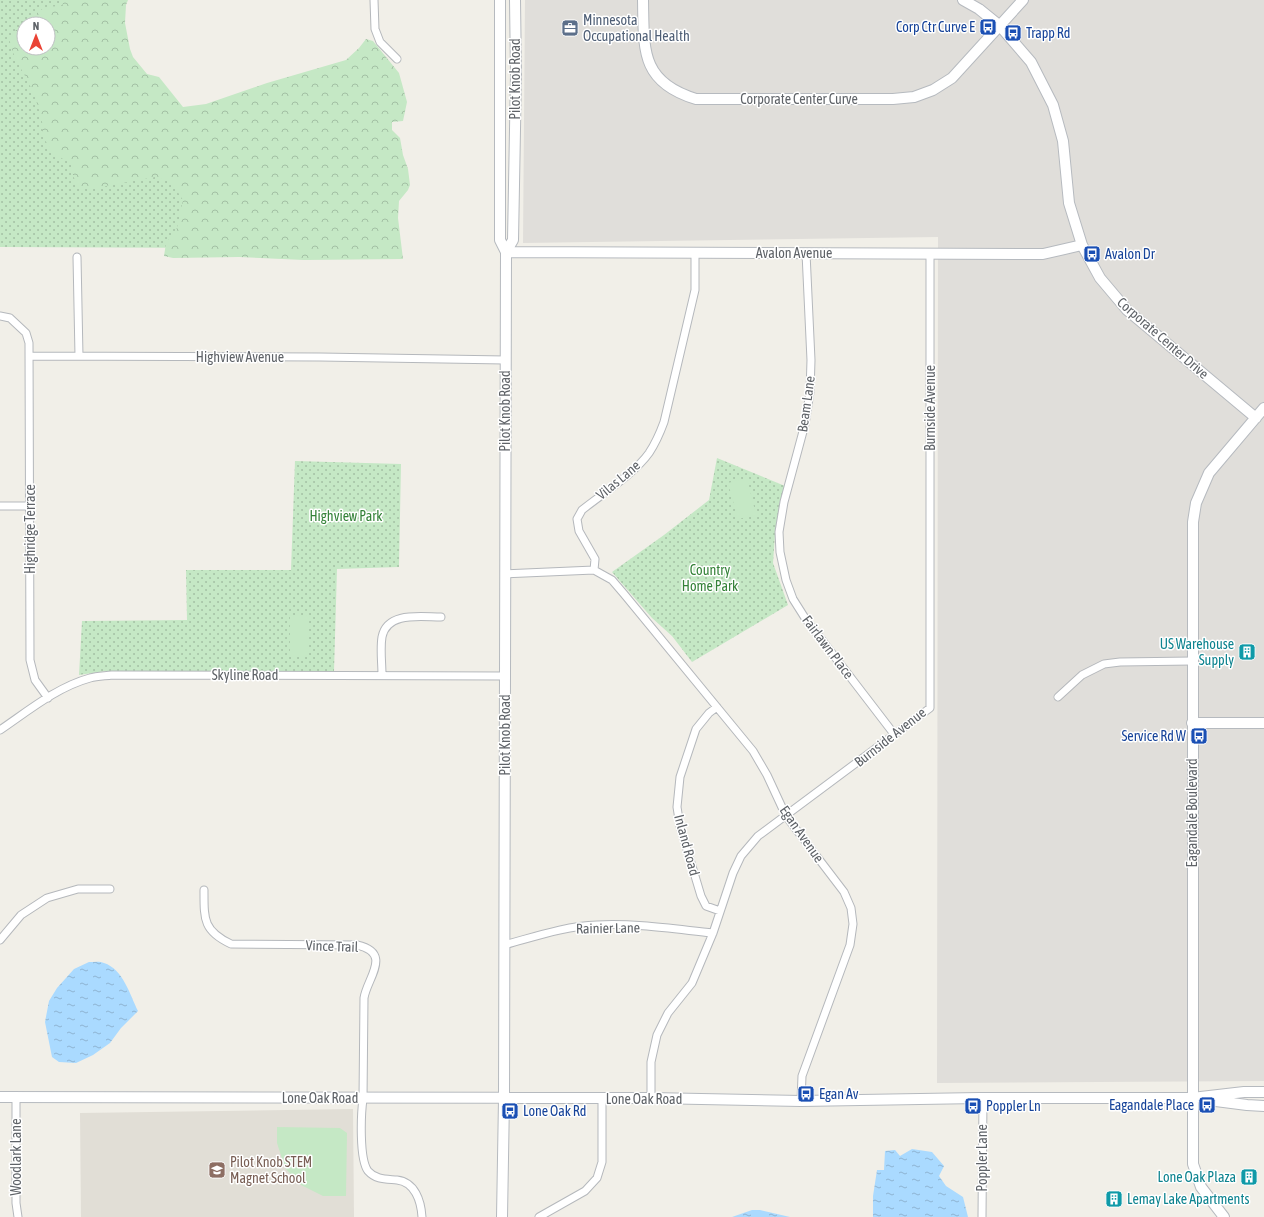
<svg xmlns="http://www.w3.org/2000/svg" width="1264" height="1217" font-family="'Asap Condensed',sans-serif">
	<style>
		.industrial { fill: #e0deda }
		.education { fill: #e1ded6 }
		.green { fill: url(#green-dots); fill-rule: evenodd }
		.forest { fill: url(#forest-crowns); fill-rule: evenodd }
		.pitch { fill: #c5e8c5 }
		.water { fill: url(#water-ripples) }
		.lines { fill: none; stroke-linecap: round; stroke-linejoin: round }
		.street-casing { stroke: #b5b8bc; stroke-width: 9 }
		.secondary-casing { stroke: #b6babf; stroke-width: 12 }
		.street { stroke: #fff; stroke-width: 7 }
		.secondary { stroke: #fff; stroke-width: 10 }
		.labels { text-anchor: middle; stroke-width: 3; stroke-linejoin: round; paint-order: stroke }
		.service-label { font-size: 14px; fill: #4e5e75; stroke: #fff; text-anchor: start }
		.transit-label { font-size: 14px; fill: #164399; stroke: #fff; text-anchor: start }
		.street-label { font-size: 14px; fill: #5f6368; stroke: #fff }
		.park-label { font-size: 14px; fill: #348238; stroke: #fff }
		.culture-label { font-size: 14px; fill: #0d838f; stroke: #fff; text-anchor: end }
		.education-label { font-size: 14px; fill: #785e54; stroke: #fff; text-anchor: start }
	</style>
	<defs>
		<pattern id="green-dots" width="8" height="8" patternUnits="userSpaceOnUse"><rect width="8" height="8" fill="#c5e8c5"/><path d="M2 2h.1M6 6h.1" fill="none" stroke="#a3c0a4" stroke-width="1.8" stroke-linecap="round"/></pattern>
		<pattern id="forest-crowns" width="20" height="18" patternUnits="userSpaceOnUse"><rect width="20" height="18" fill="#c5e8c5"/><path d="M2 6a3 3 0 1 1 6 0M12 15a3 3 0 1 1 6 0" fill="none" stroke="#a3c0a4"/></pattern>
		<pattern id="water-ripples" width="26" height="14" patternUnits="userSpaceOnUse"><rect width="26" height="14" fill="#aadaff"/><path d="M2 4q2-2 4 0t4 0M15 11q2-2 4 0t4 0" fill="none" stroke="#8eb4d2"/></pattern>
	</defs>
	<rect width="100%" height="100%" fill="#f1efe8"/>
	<path class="industrial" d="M 525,0 L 1264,0 L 1264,1081 L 937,1083 L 938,237 L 523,243 Z"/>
	<path class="education" d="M 353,1109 L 354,1217 L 81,1217 L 80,1113 Z"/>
	<path class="green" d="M 0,0 L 86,0 L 63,83 L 214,149 L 227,248 L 0,247 ZM 24,24 L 48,24 L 48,48 L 24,48 Z
		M 717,458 L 785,486 L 775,535 L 773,563 L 788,605 L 692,662 L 672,636 L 652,618 L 612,572 L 664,535 L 709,500 Z
		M 295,461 L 401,464 L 399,567 L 337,569 L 334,671 L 106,671 L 79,675 L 82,621 L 187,620 L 186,570 L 291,570 Z"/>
	<path class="forest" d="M 64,0 L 128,0 L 126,5 L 125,23 L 130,49 L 133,57 L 147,74 L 159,77 L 183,107 L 206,104 L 267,83 L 346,60 L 359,48 L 366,39 L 373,41 L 399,73 L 407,102 L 403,121 L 392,122 L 392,130 L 400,138 L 403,155 L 408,169 L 410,185 L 408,190 L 399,201 L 398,218 L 403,259 L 304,260 L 239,257 L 173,258 L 164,256 L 166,243 L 177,228 L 183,200 L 171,182 L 155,177 L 90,189 L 77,186 L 73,175 L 72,164 C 63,159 53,154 48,145 C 40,132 44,128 41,116 C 38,108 36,98 32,90 C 24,71 12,58 9,37 L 21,25 L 45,7 L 62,6 ZM 24,24 L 48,24 L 48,48 L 24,48 Z"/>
	<path class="pitch" d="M 747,478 L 756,515 L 738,519 L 728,483 Z
		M 308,615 L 308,656 L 290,656 L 290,616 Z
		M 277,1127 L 340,1128 L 347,1133 L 346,1196 L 323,1196 L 301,1185 L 285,1168 L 277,1143 Z"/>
	<path class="water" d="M 89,962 C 94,962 100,961 104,963 C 123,969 130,995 138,1011 L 121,1028 L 110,1043 L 93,1055 L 76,1063 L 59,1062 L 52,1057 L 45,1022 L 49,1001 L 57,988 L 74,969 Z
		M 912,1149 L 932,1152 L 944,1166 L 939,1176 L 946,1186 L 963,1197 L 968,1217 L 873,1217 L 873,1196 L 877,1170 L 884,1170 L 885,1151 L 895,1150 L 900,1156 Z
		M 752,1210 L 760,1210 L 790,1217 L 732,1217 Z"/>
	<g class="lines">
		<g class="street-casing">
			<path id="street" d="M 374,0 L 375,29 L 380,42 L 397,59
				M 806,253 L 811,360 L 810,392 L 805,424 L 784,502 L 779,532 L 780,552 L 786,580 L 793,599 L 805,618 L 894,734
				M 77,257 L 79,356
				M 0,316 L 10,318 L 26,333 L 29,343 L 30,660 L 35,680 L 48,698
				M 30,356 L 320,357 L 505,360
				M 0,506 L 30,506
				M 594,570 L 612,580 L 624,594 L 753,751 L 767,775 L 786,816 L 844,892 L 851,908 L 853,924 L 850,945 L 802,1076 L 801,1101
				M 594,570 L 595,559 L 579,531 L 577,519 L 582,510 C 602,494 635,473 649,453 C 655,444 660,433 664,422 L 695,290 L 695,253
				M 505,574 L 594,570
				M 382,675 C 382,663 380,649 382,637 C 387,611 421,617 441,617
				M 1058,697 L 1082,675 L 1104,664 L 1120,662 L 1192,661
				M 717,707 L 709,713 L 696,729 L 680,777 L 677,807 L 680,826 L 701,896 L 706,906 L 720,911
				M 0,730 C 28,711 57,687 90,678 C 97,676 105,676 112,675 L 505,676
				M 204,890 C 204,919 203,931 231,944 L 357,945 C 393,953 367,978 364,998 L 363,1099 C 361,1114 359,1159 368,1171 C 376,1180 386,1179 397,1180 C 415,1182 421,1201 422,1217
				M 0,940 L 21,915 L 47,898 L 78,889 L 110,889
				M 504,945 C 534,937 565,926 597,925 C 635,923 674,929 713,933
				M 16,1097 L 16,1203 L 18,1217
				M 651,1098 L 651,1062 L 657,1035 L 668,1013 L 692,983 L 713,933 L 733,873 L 741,856 L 758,836 L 930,708 L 930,253
				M 539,1217 L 585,1191 L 597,1178 L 602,1162 L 602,1099
				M 982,1217 L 983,1098"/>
		</g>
		<g class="secondary-casing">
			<path id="secondary" d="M 500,0 L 500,240 L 506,252 L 504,1099 L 502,1217
				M 643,0 C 644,49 640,82 696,99 L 893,99 L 914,97 L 933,90 L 952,78 L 1023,0
				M 963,0 L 979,9 L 1000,26 L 1031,62 L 1053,105 L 1063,141 L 1069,203 L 1082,245 L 1100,278 L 1127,310 L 1256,418
				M 506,252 L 1043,254 L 1082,245
				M 506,252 L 513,240 L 516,74 L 515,0
				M 1192,723 L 1264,723
				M 0,1097 L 651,1098 L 801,1101 L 979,1098 L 1192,1098 L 1244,1092 L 1264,1092
				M 1208,1100 L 1247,1105 L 1264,1106
				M 1224,1217 L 1201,1187 L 1193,1164 L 1193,522 L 1196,503 L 1209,473 L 1264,408"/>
		</g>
		<use href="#street" class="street"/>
		<use href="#secondary" class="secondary"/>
	</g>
	<defs>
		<g id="bus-square" transform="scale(0.9)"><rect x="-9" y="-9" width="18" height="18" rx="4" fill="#1a4fb4" stroke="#fff"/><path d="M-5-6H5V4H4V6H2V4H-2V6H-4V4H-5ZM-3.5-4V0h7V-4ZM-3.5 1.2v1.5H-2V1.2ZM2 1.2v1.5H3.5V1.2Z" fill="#fff"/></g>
		<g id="office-square" transform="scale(0.9)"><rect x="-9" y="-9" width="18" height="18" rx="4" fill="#5c6f8a" stroke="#fff"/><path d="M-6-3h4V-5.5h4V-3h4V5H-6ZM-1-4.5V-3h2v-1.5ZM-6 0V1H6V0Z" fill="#fff"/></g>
		<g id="building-square" transform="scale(0.9)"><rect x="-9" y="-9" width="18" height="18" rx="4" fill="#0f9aa8" stroke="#fff"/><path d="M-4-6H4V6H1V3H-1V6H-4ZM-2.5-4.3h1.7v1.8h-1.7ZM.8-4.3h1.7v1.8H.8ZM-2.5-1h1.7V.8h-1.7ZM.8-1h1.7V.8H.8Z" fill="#fff"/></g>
		<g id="school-square" transform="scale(0.9)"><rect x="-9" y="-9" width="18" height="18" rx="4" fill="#8d6e63" stroke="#fff"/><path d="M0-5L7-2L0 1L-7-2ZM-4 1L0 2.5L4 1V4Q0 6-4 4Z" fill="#fff"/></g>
	</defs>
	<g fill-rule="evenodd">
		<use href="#bus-square" x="988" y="27"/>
		<use href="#office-square" x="570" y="28"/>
		<use href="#bus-square" x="1013" y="33"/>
		<use href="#bus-square" x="1092" y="254"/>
		<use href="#building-square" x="1247" y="652"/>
		<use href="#bus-square" x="1199" y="736"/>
		<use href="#bus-square" x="806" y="1094"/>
		<use href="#bus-square" x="1207" y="1105"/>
		<use href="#bus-square" x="973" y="1106"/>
		<use href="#bus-square" x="510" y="1111"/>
		<use href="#school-square" x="217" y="1170"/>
		<use href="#building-square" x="1249" y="1177"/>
		<use href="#building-square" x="1114" y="1199"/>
	</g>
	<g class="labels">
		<g class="service-label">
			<text x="583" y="25">Minnesota<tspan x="583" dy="16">Occupational Health</tspan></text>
		</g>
		<g class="transit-label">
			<text x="975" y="32" text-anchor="end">Corp Ctr Curve E</text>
			<text x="1026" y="38">Trapp Rd</text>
			<text x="1105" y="259">Avalon Dr</text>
			<text x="1186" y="741" text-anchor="end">Service Rd W</text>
			<text x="819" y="1099">Egan Av</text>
			<text x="1194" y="1110" text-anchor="end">Eagandale Place</text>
			<text x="986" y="1111">Poppler Ln</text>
			<text x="523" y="1116">Lone Oak Rd</text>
		</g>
		<g class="street-label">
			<text transform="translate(515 79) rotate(-90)" y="5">Pilot Knob Road</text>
			<text x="799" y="104">Corporate Center Curve</text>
			<text x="794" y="258">Avalon Avenue</text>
			<text transform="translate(1163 338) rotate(41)" y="5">Corporate Center Drive</text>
			<text x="240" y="362">Highview Avenue</text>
			<text transform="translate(806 404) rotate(-82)" y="5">Beam Lane</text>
			<text transform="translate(930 408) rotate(-90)" y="5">Burnside Avenue</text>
			<text transform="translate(505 411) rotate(-90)" y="5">Pilot Knob Road</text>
			<text transform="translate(618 480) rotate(-40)" y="5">Vilas Lane</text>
			<text transform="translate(30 529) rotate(-90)" y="5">Highridge Terrace</text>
			<text transform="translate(828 647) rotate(53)" y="5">Fairlawn Place</text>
			<text x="245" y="680">Skyline Road</text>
			<text transform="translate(505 735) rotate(-90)" y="5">Pilot Knob Road</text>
			<text transform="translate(890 737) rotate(-38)" y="5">Burnside Avenue</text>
			<text transform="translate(1192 813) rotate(-90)" y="5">Eagandale Boulevard</text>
			<text transform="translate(802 834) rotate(55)" y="5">Egan Avenue</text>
			<text transform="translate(687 845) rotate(75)" y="5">Inland Road</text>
			<text transform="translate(608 928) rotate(-1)" y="5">Rainier Lane</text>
			<text transform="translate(332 946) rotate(2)" y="5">Vince Trail</text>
			<text x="320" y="1103">Lone Oak Road</text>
			<text x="644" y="1104">Lone Oak Road</text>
			<text transform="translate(16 1157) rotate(-90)" y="5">Woodlark Lane</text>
			<text transform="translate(982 1158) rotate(-90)" y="5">Poppler Lane</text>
		</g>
		<g class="park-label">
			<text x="346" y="521">Highview Park</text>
			<text x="710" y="575">Country<tspan x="710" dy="16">Home Park</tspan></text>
		</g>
		<g class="culture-label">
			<text x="1234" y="649">US Warehouse<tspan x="1234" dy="16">Supply</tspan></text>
			<text x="1236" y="1182">Lone Oak Plaza</text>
			<text x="1127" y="1204" text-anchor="start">Lemay Lake Apartments</text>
		</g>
		<g class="education-label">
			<text x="230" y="1167">Pilot Knob STEM<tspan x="230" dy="16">Magnet School</tspan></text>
		</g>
	</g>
	<g transform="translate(36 36)"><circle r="19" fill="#ffffff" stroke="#bfc1c3"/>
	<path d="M0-3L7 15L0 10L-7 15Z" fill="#ea4335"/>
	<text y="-6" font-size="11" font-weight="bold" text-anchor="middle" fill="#5f6368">N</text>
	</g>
</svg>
